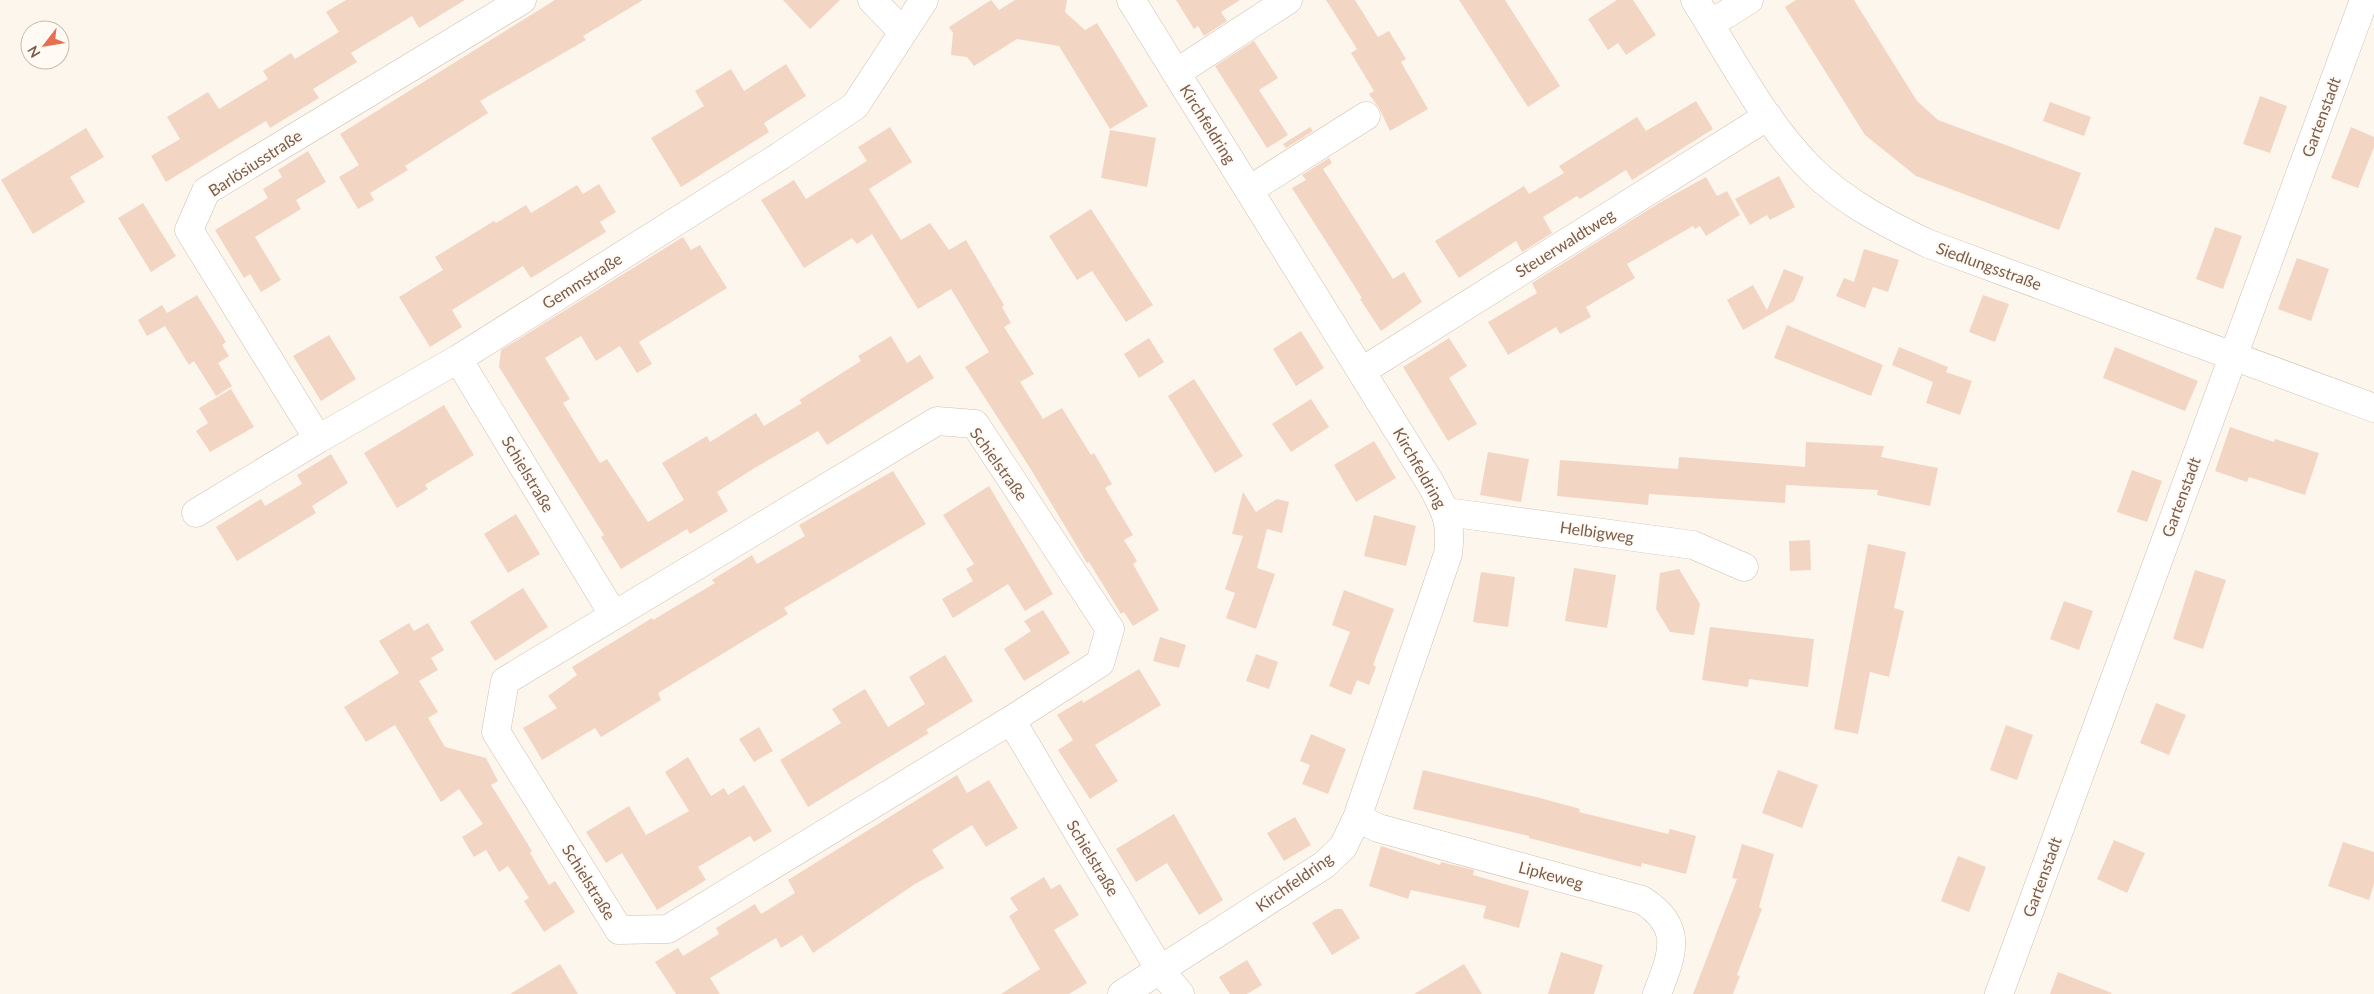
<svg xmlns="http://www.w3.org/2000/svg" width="2374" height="994" font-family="Lato,sans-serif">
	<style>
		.building { fill: #f3d5c3 }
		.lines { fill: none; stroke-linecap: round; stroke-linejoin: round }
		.minor-casing { stroke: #d1beb0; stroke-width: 29 }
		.minor { stroke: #fff; stroke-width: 28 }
		.labels { text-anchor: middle; stroke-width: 4; stroke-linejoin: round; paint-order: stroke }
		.street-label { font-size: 16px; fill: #7a5c4d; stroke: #fffaf3 }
	</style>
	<rect width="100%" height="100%" fill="#fdf6ec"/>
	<path class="building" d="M 346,0 L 465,0 L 419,28 L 412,16 L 351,53 L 357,62 L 313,89 L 319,98 L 270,128 L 266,121 L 166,182 L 151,156 L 180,139 L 167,117 L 208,92 L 219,109 L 268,79 L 263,71 L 291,53 L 295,59 L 339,32 L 326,12 Z
		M 555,0 L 643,0 L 583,36 L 586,40 L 480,101 L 488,113 L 405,166 L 408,170 L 370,193 L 374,200 L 358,209 L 339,177 L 359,165 L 340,134 Z
		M 783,0 L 840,0 L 810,29 Z
		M 991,0 L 999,10 L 1015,0 L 1067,0 L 1065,12 L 1085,30 L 1097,23 L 1148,106 L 1110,129 L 1059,46 L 1017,39 L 974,66 L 967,57 L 951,55 L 953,33 L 949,27 Z
		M 1176,0 L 1240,0 L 1221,12 L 1227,21 L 1204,36 L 1198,26 L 1194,29 Z
		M 1326,0 L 1355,0 L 1378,37 L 1389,31 L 1406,59 L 1401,62 L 1428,109 L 1390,131 L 1379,108 L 1369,94 L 1374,91 L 1351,53 L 1357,49 Z
		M 1459,0 L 1505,0 L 1560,86 L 1528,107 Z
		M 1617,0 L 1633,0 L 1656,35 L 1626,55 L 1618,43 L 1608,50 L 1588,19 Z
		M 1796,0 L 1854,0 L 1917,101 L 1938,120 L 2081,173 L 2059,230 L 1916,176 L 1865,135 L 1785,7 Z
		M 1254,41 L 1278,78 L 1259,90 L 1288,135 L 1267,148 L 1215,66 Z
		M 786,64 L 806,96 L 764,123 L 769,132 L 681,187 L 651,138 L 704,106 L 695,91 L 731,69 L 744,91 Z
		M 2260,96 L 2287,106 L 2270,153 L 2243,144 Z
		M 1696,101 L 1713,129 L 1632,180 L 1626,170 L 1580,199 L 1577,196 L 1543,217 L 1552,233 L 1522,252 L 1516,241 L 1459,278 L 1435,241 L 1524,186 L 1529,194 L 1564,173 L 1559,166 L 1637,117 L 1646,131 Z
		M 2050,102 L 2091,117 L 2084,136 L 2043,121 Z
		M 890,127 L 912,162 L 869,189 L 901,240 L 930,223 L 949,250 L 966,240 L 1004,305 L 1002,307 L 1011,323 L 1004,327 L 1034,374 L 1020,382 L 1043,419 L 1062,408 L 1091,455 L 1094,453 L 1112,484 L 1105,488 L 1133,535 L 1124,540 L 1137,561 L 1133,564 L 1159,610 L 1133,626 L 1124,612 L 1121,614 L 1089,562 L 1087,563 L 1030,468 L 965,367 L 989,352 L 951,289 L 918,309 L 872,234 L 857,244 L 852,238 L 804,268 L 761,200 L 794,180 L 806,199 L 867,161 L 858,147 Z
		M 1310,127 L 1313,131 L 1286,148 L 1283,144 Z
		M 2351,127 L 2374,137 L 2374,147 L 2358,188 L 2331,178 Z
		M 86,128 L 104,157 L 70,177 L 85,202 L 33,234 L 1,180 Z
		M 1110,130 L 1156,138 L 1147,187 L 1101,178 Z
		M 308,151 L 326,182 L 296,200 L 301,209 L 255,237 L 281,280 L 261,292 L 250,274 L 244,278 L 215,230 L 268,198 L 263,189 L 282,177 L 278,170 Z
		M 1329,158 L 1332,163 L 1323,169 L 1393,279 L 1404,272 L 1422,302 L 1381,331 L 1360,299 L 1362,298 L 1292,188 L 1306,180 L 1302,175 Z
		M 1779,176 L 1795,207 L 1770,220 L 1767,215 L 1750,225 L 1735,199 Z
		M 1706,177 L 1717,196 L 1727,191 L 1740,215 L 1706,236 L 1700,226 L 1695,229 L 1693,226 L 1627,264 L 1635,278 L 1586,307 L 1591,317 L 1560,334 L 1556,327 L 1508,355 L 1488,322 L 1537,293 L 1532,283 L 1659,203 Z
		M 599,184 L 616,212 L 600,222 L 606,232 L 531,278 L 523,266 L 452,310 L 462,327 L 430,347 L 399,297 L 443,270 L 435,257 L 494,221 L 496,223 L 526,205 L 531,213 L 577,185 L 583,194 Z
		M 143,203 L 176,256 L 151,272 L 118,218 Z
		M 1091,209 L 1153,305 L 1126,322 L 1092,271 L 1077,280 L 1049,236 Z
		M 2215,227 L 2242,236 L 2223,289 L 2196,279 Z
		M 683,237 L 691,250 L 700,245 L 727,288 L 639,342 L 652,364 L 637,373 L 620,346 L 596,361 L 581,336 L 545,358 L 570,399 L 563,403 L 600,463 L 607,459 L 648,522 L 684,500 L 662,463 L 707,436 L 710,442 L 756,413 L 764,426 L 802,403 L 799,400 L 861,361 L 858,356 L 891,336 L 907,363 L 920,355 L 934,378 L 827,445 L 818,431 L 753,469 L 717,492 L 728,511 L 690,534 L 687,529 L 621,569 L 601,537 L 604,535 L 499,367 L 501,350 Z
		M 1864,249 L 1899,260 L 1888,292 L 1873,287 L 1865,308 L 1836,296 L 1844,278 L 1854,282 Z
		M 2297,258 L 2329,269 L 2311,321 L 2278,309 Z
		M 1784,269 L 1804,277 L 1794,301 L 1743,330 L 1727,300 L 1753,285 L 1767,310 Z
		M 197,295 L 226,342 L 222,345 L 229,356 L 218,363 L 232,386 L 216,396 L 194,361 L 189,365 L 165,326 L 147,336 L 138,320 L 162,305 L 167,313 Z
		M 1983,295 L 2009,304 L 1995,342 L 1969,332 Z
		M 1787,325 L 1883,365 L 1871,396 L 1774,358 Z
		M 1301,331 L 1324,368 L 1296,386 L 1273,349 Z
		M 329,335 L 356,379 L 321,401 L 293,356 Z
		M 1149,338 L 1164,362 L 1139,378 L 1124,354 Z
		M 1449,338 L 1467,366 L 1449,378 L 1477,424 L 1448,441 L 1403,367 Z
		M 1899,347 L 1948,367 L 1946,372 L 1972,381 L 1960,415 L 1926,403 L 1933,382 L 1892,365 Z
		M 2115,347 L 2198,381 L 2185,411 L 2103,378 Z
		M 1194,379 L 1243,456 L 1215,473 L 1168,396 Z
		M 231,389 L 254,427 L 210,452 L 196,431 L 208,423 L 199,408 Z
		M 1311,399 L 1329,427 L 1291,452 L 1272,424 Z
		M 444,405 L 474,455 L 425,485 L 428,489 L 397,508 L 364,453 Z
		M 2230,427 L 2274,442 L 2275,439 L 2319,453 L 2305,495 L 2249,477 L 2247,482 L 2215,471 Z
		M 1374,441 L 1396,478 L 1356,502 L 1334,465 Z
		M 1806,442 L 1884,446 L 1881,457 L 1938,468 L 1930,506 L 1877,495 L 1878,490 L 1786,485 L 1785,503 L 1649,494 L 1648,505 L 1557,496 L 1560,460 L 1678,469 L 1679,457 L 1805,467 Z
		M 1488,452 L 1529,459 L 1521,502 L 1480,495 Z
		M 331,454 L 348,483 L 312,506 L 316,513 L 237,561 L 216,527 L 261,499 L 265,506 L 302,484 L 297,475 Z
		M 2132,470 L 2162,481 L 2147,522 L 2117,512 Z
		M 893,471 L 926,524 L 784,608 L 788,614 L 658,693 L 661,700 L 611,731 L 601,737 L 595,728 L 542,760 L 523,728 L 557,708 L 548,696 L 577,675 L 572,667 L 652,618 L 653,620 L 715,583 L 712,580 L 752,555 L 757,564 L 805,536 L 799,525 Z
		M 989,486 L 1053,594 L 1025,611 L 1008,584 L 953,618 L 942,599 L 973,581 L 966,569 L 974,564 L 943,515 Z
		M 1243,492 L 1256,512 L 1277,499 L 1289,502 L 1282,533 L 1267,529 L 1257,568 L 1275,574 L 1256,629 L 1226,618 L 1235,593 L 1225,589 L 1243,536 L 1232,534 Z
		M 516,514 L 540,554 L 508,573 L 484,534 Z
		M 1374,515 L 1416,526 L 1406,566 L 1364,556 Z
		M 1810,540 L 1811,570 L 1790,571 L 1789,541 Z
		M 1868,544 L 1906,552 L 1894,608 L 1904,611 L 1889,677 L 1870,672 L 1858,734 L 1834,729 Z
		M 1574,568 L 1616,575 L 1607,628 L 1565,621 Z
		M 1679,569 L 1700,604 L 1694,635 L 1670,632 L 1656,609 L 1660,573 Z
		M 2195,570 L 2226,580 L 2203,649 L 2173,639 Z
		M 1481,572 L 1515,577 L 1508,627 L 1473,622 Z
		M 523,588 L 548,627 L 495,661 L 470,622 Z
		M 1344,590 L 1394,609 L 1373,665 L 1376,667 L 1369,685 L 1357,680 L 1351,695 L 1329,686 L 1350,632 L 1332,625 Z
		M 2064,601 L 2093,611 L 2079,650 L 2050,639 Z
		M 1043,610 L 1070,653 L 1024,681 L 1004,649 L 1031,631 L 1024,621 Z
		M 409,623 L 414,631 L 428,623 L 444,650 L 431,658 L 438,670 L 419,681 L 438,712 L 428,718 L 445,747 L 486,758 L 498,781 L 491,785 L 532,851 L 530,853 L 549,885 L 555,881 L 575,912 L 544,932 L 524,901 L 529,898 L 508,866 L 499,872 L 486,850 L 474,857 L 462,837 L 483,824 L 459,789 L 441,802 L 395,725 L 366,742 L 344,707 L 399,673 L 379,641 Z
		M 1710,627 L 1814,639 L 1808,687 L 1749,679 L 1748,687 L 1702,680 Z
		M 1160,637 L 1186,645 L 1179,668 L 1153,661 Z
		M 1256,654 L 1278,662 L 1269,689 L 1246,681 Z
		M 945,655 L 973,701 L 926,730 L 929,733 L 808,807 L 780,760 L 841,723 L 832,709 L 865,689 L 888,727 L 925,704 L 909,677 Z
		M 1139,669 L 1161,705 L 1095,745 L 1118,781 L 1090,799 L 1058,750 L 1073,740 L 1057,715 L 1082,700 L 1083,703 Z
		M 2156,703 L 2186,715 L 2169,755 L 2140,743 Z
		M 2006,725 L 2033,735 L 2017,780 L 1990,770 Z
		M 759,727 L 773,751 L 754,762 L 739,739 Z
		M 1311,734 L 1346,749 L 1328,794 L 1302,784 L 1310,765 L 1300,761 Z
		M 688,757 L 711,796 L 724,788 L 728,795 L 744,785 L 772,831 L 754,842 L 750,836 L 698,867 L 706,880 L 657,910 L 622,853 L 606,863 L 586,832 L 629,806 L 646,835 L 689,811 L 665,772 Z
		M 1423,770 L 1540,798 L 1580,809 L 1579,812 L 1668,834 L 1670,829 L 1696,836 L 1686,874 L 1642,863 L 1641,867 L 1529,838 L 1529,836 L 1413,809 Z
		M 1778,770 L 1818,785 L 1802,828 L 1762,813 Z
		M 957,775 L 967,793 L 989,780 L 1018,828 L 986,847 L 972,825 L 932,850 L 944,868 L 915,884 L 813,953 L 802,935 L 781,948 L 776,938 L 710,978 L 720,994 L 676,994 L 655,962 L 678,948 L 683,956 L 719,934 L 716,928 L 755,904 L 761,914 L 795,893 L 788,880 Z
		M 1174,814 L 1223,900 L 1199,915 L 1167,863 L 1136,882 L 1116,849 Z
		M 1295,817 L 1311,845 L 1284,861 L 1267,833 Z
		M 2114,840 L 2145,853 L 2127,893 L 2097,879 Z
		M 2343,842 L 2374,852 L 2374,884 L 2369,900 L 2328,886 Z
		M 1742,844 L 1774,854 L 1759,907 L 1762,909 L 1737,975 L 1740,976 L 1733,994 L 1693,994 L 1737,879 L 1732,878 Z
		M 1381,846 L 1440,865 L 1441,862 L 1474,870 L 1473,875 L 1529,891 L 1519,928 L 1483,918 L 1486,906 L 1411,890 L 1408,899 L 1369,886 Z
		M 1958,856 L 1986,867 L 1969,912 L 1941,901 Z
		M 1044,877 L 1051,889 L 1060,884 L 1079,915 L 1054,930 L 1087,983 L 1069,994 L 1001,994 L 1040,969 L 1009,916 L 1018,910 L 1010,898 Z
		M 1335,909 L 1342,909 L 1360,938 L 1332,955 L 1312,923 Z
		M 1561,952 L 1603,965 L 1594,994 L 1548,994 Z
		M 1247,960 L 1262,985 L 1247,994 L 1230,994 L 1219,977 Z
		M 560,964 L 578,994 L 510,994 Z
		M 1464,964 L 1482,994 L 1414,994 Z
		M 2058,972 L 2112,993 L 2111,994 L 2050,994 Z"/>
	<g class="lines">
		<g class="minor-casing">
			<path id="minor" d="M 872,0 L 903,32
				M 1695,0 C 1731,57 1763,121 1811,169 C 1844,202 1887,224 1929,244 L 2374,408
				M 1710,24 L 1749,0
				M 1176,73 L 1288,0
				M 1249,190 L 1366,116
				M 458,359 L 613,614
				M 1362,371 L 1768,116
				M 318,439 L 189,230 L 206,191 L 522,0
				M 1446,512 L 1693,545 L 1744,567
				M 196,513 L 318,439 L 458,359 L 780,156 L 855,106 L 924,0
				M 1011,720 L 1100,663 L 1110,629 L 975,424 L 937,421 L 505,681 L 496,732 L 619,930 L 668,929 L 1011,720 L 1160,970 L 1180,994
				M 1357,818 L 1378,828 L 1642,900 C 1685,927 1672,955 1657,994
				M 1122,994 L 1324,865 L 1343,847 L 1357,818 L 1448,554 C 1452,522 1446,512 1431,484 L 1131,0
				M 1999,994 L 2364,0"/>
		</g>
		<use href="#minor" class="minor"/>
	</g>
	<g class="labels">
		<g class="street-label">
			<text transform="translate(2321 117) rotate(-70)" y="6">Gartenstadt</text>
			<text transform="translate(1208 124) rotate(58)" y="6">Kirchfeldring</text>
			<text transform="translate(255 163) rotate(-33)" y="6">Barlösiusstraße</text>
			<text transform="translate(1565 243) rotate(-32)" y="6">Steuerwaldtweg</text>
			<text transform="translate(1989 266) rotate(20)" y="6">Siedlungsstraße</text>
			<text transform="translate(582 281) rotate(-32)" y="6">Gemmstraße</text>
			<text transform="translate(999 464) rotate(54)" y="6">Schielstraße</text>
			<text transform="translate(1420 468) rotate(60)" y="6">Kirchfeldring</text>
			<text transform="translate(528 474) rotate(59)" y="6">Schielstraße</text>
			<text transform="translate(2181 497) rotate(-70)" y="6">Gartenstadt</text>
			<text transform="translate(1597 532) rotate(8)" y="6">Helbigweg</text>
			<text transform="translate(1093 858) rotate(59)" y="6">Schielstraße</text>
			<text transform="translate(1551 875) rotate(15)" y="6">Lipkeweg</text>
			<text transform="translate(2042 877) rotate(-70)" y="6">Gartenstadt</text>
			<text transform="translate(589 882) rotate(58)" y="6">Schielstraße</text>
			<text transform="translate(1294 882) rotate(-35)" y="6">Kirchfeldring</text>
		</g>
	</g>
	<g transform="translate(45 45) rotate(239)"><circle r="24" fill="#fffaf3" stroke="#cabbb1"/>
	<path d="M0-4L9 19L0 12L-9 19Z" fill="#e76f51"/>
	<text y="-8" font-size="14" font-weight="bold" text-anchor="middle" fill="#7a5c4d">N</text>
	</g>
</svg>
